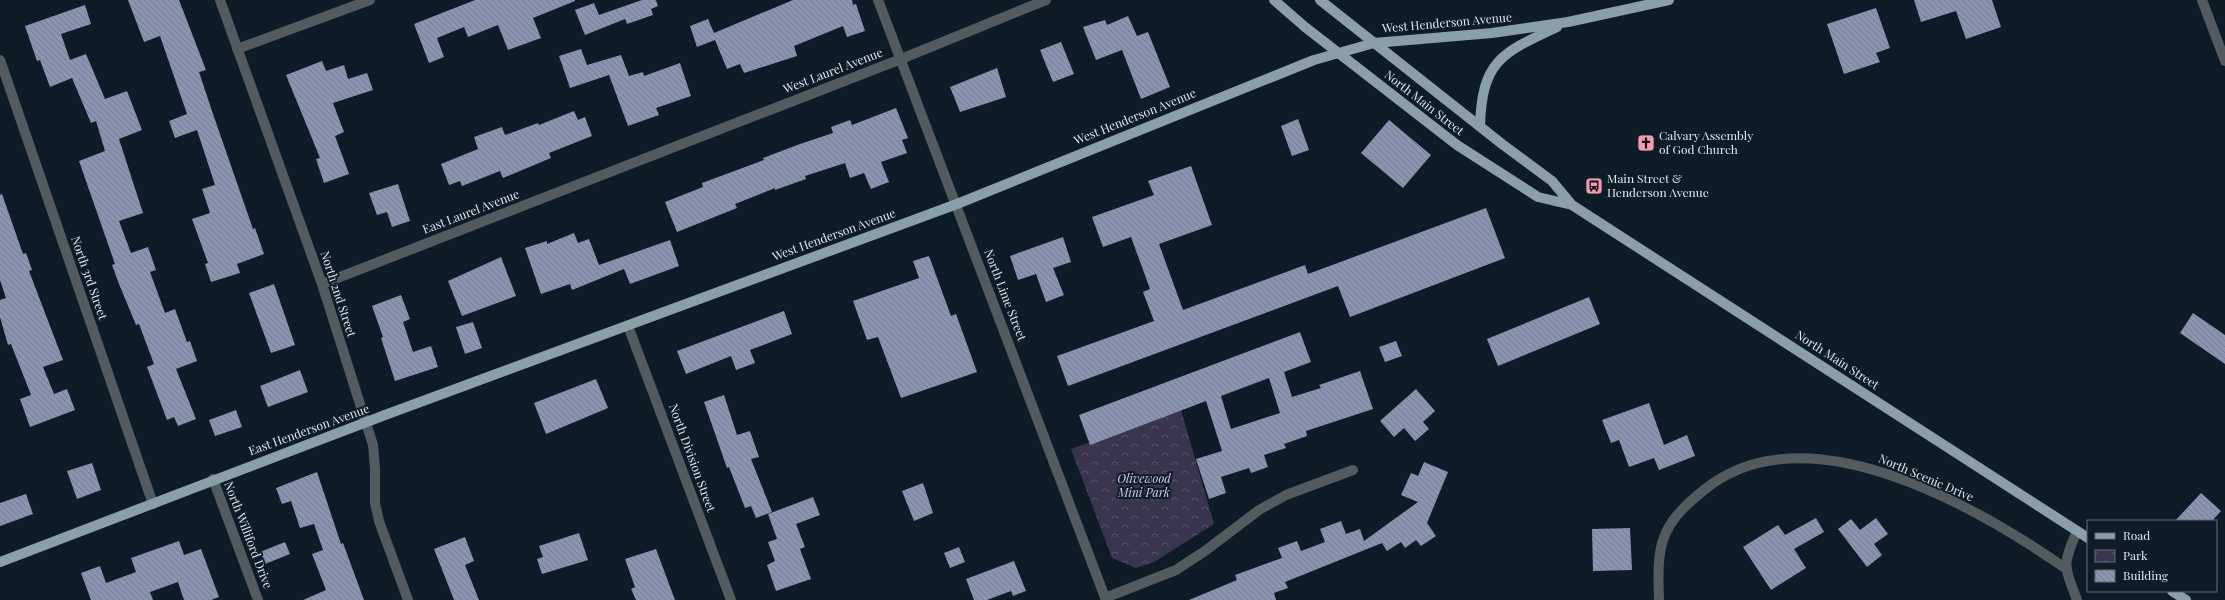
<svg xmlns="http://www.w3.org/2000/svg" width="2225" height="600" font-family="'Playfair Display',serif">
	<style>
		.park { fill: url(#park-crowns) }
		.building { fill: url(#building-back-hatch); fill-rule: evenodd }
		.lines { fill: none; stroke-linecap: round; stroke-linejoin: round }
		.minor { stroke: #525c60; stroke-width: 10 }
		.major { stroke: #8a9fa7; stroke-width: 10 }
		.labels { text-anchor: middle; stroke-width: 4; stroke-linejoin: round; paint-order: stroke }
		.street-label { font-size: 12px; fill: #e0e9f2; stroke: #0e1c28 }
		.poi-label { font-size: 12px; fill: #e0e9f2; stroke: #0e1c28; text-anchor: start }
		.park-label { font-size: 12px; font-style: italic; fill: #d6cef9; stroke: #0e1c28 }
	</style>
	<defs>
		<pattern id="park-crowns" width="20" height="18" patternUnits="userSpaceOnUse"><rect width="20" height="18" fill="#3a354e"/><path d="M2 6a3 3 0 1 1 6 0M12 15a3 3 0 1 1 6 0" fill="none" stroke="#565268"/></pattern>
		<pattern id="building-back-hatch" width="6" height="6" patternUnits="userSpaceOnUse"><rect width="6" height="6" fill="#8a94b0"/><path d="M-1 5l2 2M0 0l6 6M5-1l2 2" fill="none" stroke="#757d91"/></pattern>
	</defs>
	<rect width="100%" height="100%" fill="#0e1c28"/>
	<path class="park" d="M 1181,410 L 1214,524 L 1154,562 L 1136,568 L 1112,558 L 1071,449 Z"/>
	<path class="building" d="M 128,0 L 179,0 L 206,70 L 199,72 L 213,114 L 253,229 L 255,228 L 264,254 L 237,264 L 240,273 L 211,282 L 205,264 L 208,263 L 192,219 L 210,213 L 202,189 L 215,185 L 197,130 L 175,138 L 169,121 L 187,114 L 160,36 L 144,42 Z
		M 475,0 L 575,0 L 575,1 L 533,18 L 541,38 L 508,50 L 498,25 L 468,37 L 464,27 L 437,38 L 444,57 L 429,63 L 414,24 Z
		M 642,0 L 656,0 L 658,6 L 651,9 L 653,15 L 627,24 L 625,19 L 585,35 L 575,10 L 594,3 L 599,15 Z
		M 793,0 L 852,0 L 853,5 L 856,4 L 865,31 L 847,37 L 843,26 L 794,46 L 797,56 L 744,73 L 740,64 L 727,69 L 715,40 L 697,47 L 690,26 L 708,19 L 714,33 Z
		M 1914,0 L 1992,0 L 2001,27 L 1966,39 L 1956,11 L 1921,22 Z
		M 85,5 L 91,24 L 61,34 L 70,60 L 86,54 L 105,99 L 127,91 L 142,130 L 119,139 L 143,213 L 119,221 L 131,253 L 148,247 L 156,270 L 150,272 L 165,313 L 175,309 L 187,342 L 190,341 L 197,361 L 176,369 L 196,419 L 178,426 L 174,417 L 167,420 L 147,367 L 154,364 L 139,324 L 136,325 L 119,284 L 112,265 L 115,264 L 79,161 L 105,151 L 96,121 L 91,123 L 72,78 L 50,87 L 40,60 L 37,61 L 25,26 Z
		M 1876,8 L 1890,48 L 1876,53 L 1880,62 L 1844,74 L 1827,24 Z
		M 1128,16 L 1137,36 L 1148,32 L 1170,87 L 1141,99 L 1122,50 L 1096,60 L 1083,27 L 1105,20 L 1107,25 Z
		M 1061,42 L 1074,74 L 1053,82 L 1040,50 Z
		M 581,49 L 587,65 L 621,55 L 629,76 L 643,72 L 644,76 L 680,63 L 691,96 L 656,108 L 659,115 L 628,126 L 609,75 L 570,88 L 559,56 Z
		M 322,61 L 326,71 L 344,65 L 348,79 L 367,73 L 373,90 L 333,103 L 344,132 L 335,136 L 349,174 L 324,183 L 316,159 L 320,158 L 286,75 Z
		M 997,68 L 1006,97 L 960,112 L 950,87 Z
		M 896,108 L 908,138 L 902,140 L 907,153 L 881,162 L 889,182 L 871,189 L 864,173 L 850,178 L 845,163 L 805,176 L 806,179 L 775,190 L 775,188 L 735,204 L 737,208 L 677,232 L 665,202 L 703,187 L 702,183 L 764,160 L 763,158 L 800,144 L 833,133 L 831,127 L 850,120 L 852,125 Z
		M 574,111 L 578,120 L 585,117 L 592,136 L 549,153 L 551,158 L 503,178 L 500,171 L 462,186 L 460,181 L 449,185 L 441,164 L 478,149 L 474,137 L 502,127 L 505,135 L 538,123 L 539,125 Z
		M 1298,119 L 1309,150 L 1292,156 L 1281,126 Z
		M 1389,120 L 1431,155 L 1403,188 L 1361,153 Z
		M 1191,166 L 1212,225 L 1159,244 L 1183,310 L 1305,265 L 1308,274 L 1486,208 L 1505,258 L 1350,317 L 1338,286 L 1068,386 L 1057,356 L 1154,321 L 1143,292 L 1150,289 L 1131,237 L 1103,247 L 1092,217 L 1154,195 L 1148,181 Z
		M 398,184 L 410,221 L 392,227 L 387,212 L 377,215 L 369,193 Z
		M 2,194 L 23,254 L 26,253 L 32,270 L 29,271 L 63,360 L 43,367 L 54,394 L 67,389 L 75,410 L 30,427 L 20,399 L 31,395 L 11,344 L 8,345 L 0,317 L 0,300 L 6,298 L 0,280 L 0,195 Z
		M 574,233 L 578,243 L 589,239 L 599,265 L 670,240 L 679,266 L 630,284 L 624,269 L 572,290 L 570,284 L 541,294 L 525,248 L 547,241 L 547,244 Z
		M 1063,237 L 1071,262 L 1053,268 L 1064,295 L 1046,302 L 1036,274 L 1018,280 L 1010,256 Z
		M 929,256 L 951,316 L 956,314 L 977,372 L 901,398 L 878,337 L 867,340 L 853,301 L 919,278 L 913,261 Z
		M 501,257 L 516,296 L 462,316 L 448,281 Z
		M 274,284 L 295,345 L 271,353 L 249,293 Z
		M 401,295 L 410,319 L 403,322 L 413,352 L 431,346 L 438,367 L 395,381 L 381,338 L 383,337 L 372,306 Z
		M 1589,297 L 1600,324 L 1498,366 L 1487,339 Z
		M 784,311 L 792,334 L 750,350 L 755,363 L 736,370 L 731,356 L 686,374 L 677,351 Z
		M 2193,313 L 2225,335 L 2225,364 L 2180,333 Z
		M 473,322 L 482,348 L 465,354 L 456,327 Z
		M 1300,332 L 1311,362 L 1284,372 L 1292,397 L 1321,388 L 1319,385 L 1360,371 L 1373,409 L 1306,431 L 1307,436 L 1284,444 L 1286,448 L 1264,455 L 1268,467 L 1251,473 L 1249,468 L 1221,477 L 1226,493 L 1209,499 L 1196,459 L 1222,451 L 1206,401 L 1090,445 L 1079,415 ZM 1269,378 L 1280,413 L 1231,429 L 1221,396 Z
		M 1396,341 L 1402,356 L 1385,362 L 1379,347 Z
		M 300,370 L 308,392 L 268,407 L 260,386 Z
		M 596,379 L 608,408 L 546,434 L 534,403 Z
		M 1416,389 L 1435,411 L 1423,422 L 1429,429 L 1415,441 L 1404,428 L 1394,437 L 1380,421 Z
		M 724,395 L 737,435 L 750,431 L 759,457 L 751,459 L 772,512 L 756,518 L 751,506 L 745,508 L 729,467 L 727,468 L 704,402 Z
		M 1649,403 L 1664,445 L 1687,435 L 1695,456 L 1659,470 L 1654,458 L 1629,467 L 1619,440 L 1611,443 L 1602,420 Z
		M 236,410 L 242,427 L 215,436 L 209,420 Z
		M 1424,462 L 1448,472 L 1427,523 L 1436,536 L 1421,546 L 1416,540 L 1405,548 L 1401,542 L 1387,551 L 1382,543 L 1285,582 L 1288,588 L 1274,593 L 1276,600 L 1189,600 L 1237,580 L 1235,575 L 1282,558 L 1278,548 L 1297,541 L 1301,551 L 1325,542 L 1320,529 L 1341,521 L 1346,534 L 1360,529 L 1364,541 L 1418,502 L 1401,495 L 1411,473 L 1418,476 Z
		M 92,463 L 101,490 L 77,499 L 67,471 Z
		M 317,472 L 341,544 L 343,543 L 364,600 L 303,600 L 326,590 L 312,554 L 323,550 L 314,524 L 300,528 L 291,501 L 282,504 L 276,488 Z
		M 923,483 L 933,513 L 914,521 L 902,491 Z
		M 2201,493 L 2221,511 L 2212,521 L 2175,521 Z
		M 26,494 L 33,514 L 0,526 L 0,503 Z
		M 813,497 L 820,515 L 796,524 L 805,547 L 800,549 L 811,579 L 776,591 L 767,565 L 775,561 L 768,542 L 777,539 L 768,514 Z
		M 1816,518 L 1824,532 L 1794,549 L 1806,568 L 1771,590 L 1743,547 L 1778,525 L 1785,535 Z
		M 1876,518 L 1888,534 L 1874,544 L 1882,555 L 1867,567 L 1838,529 L 1851,519 L 1860,530 Z
		M 1630,528 L 1632,570 L 1593,571 L 1592,529 Z
		M 579,533 L 588,560 L 542,574 L 537,559 L 543,557 L 539,546 Z
		M 465,537 L 474,561 L 465,565 L 479,600 L 454,600 L 434,549 Z
		M 179,541 L 184,555 L 201,549 L 219,597 L 211,600 L 184,600 L 178,582 L 150,592 L 153,600 L 91,600 L 81,573 L 100,566 L 106,583 L 136,572 L 131,558 Z
		M 285,542 L 290,554 L 265,564 L 260,552 Z
		M 959,547 L 965,562 L 950,568 L 944,553 Z
		M 656,549 L 675,600 L 636,600 L 631,589 L 635,587 L 625,559 Z
		M 1014,561 L 1026,591 L 1013,596 L 1011,591 L 987,600 L 974,600 L 966,579 Z"/>
	<g class="lines">
		<path class="minor" d="M 220,0 L 322,284 L 373,445 L 375,469 L 375,503 L 379,521 L 408,600
			M 878,0 L 1106,600
			M 2202,0 L 2225,61
			M 237,49 L 370,0
			M 0,60 L 153,504
			M 322,284 L 901,59 L 1046,0
			M 628,326 L 731,600
			M 213,479 L 258,600
			M 2077,531 C 2062,566 2064,565 2077,600
			M 1105,598 L 1176,570 L 1205,551 L 1259,510 L 1286,495 L 1353,470
			M 1659,600 C 1657,544 1659,526 1704,490 C 1806,407 1977,507 2065,568"/>
		<path class="major" d="M 1274,0 L 1305,27 L 1457,145 L 1538,197 L 1572,205
			M 1320,0 L 1502,144 L 1552,181 L 1572,205 L 2088,538
			M 1480,126 C 1482,60 1502,53 1557,27
			M 0,562 L 385,415 L 957,204 L 1314,60 L 1374,43 L 1492,33 L 1568,22 L 1669,0
			M 2172,591 L 2186,600"/>
	</g>
	<defs>
		<g id="church-square" transform="scale(0.9)"><rect x="-9" y="-9" width="18" height="18" rx="4" fill="#f19ab2" stroke="#0e1c28"/><path d="M-1.2-6h2.4v3.5h3.3v2.4h-3.3V6h-2.4V-.1h-3.3v-2.4h3.3Z" fill="#111"/></g>
		<g id="bus-square" transform="scale(0.9)"><rect x="-9" y="-9" width="18" height="18" rx="4" fill="#f19ab2" stroke="#0e1c28"/><path d="M-5-6H5V4H4V6H2V4H-2V6H-4V4H-5ZM-3.5-4V0h7V-4ZM-3.5 1.2v1.5H-2V1.2ZM2 1.2v1.5H3.5V1.2Z" fill="#111"/></g>
	</defs>
	<g fill-rule="evenodd">
		<use href="#church-square" x="1646" y="143"/>
		<use href="#bus-square" x="1594" y="186"/>
	</g>
	<g class="labels">
		<g class="street-label">
			<text transform="translate(1447 23) rotate(-5)" y="4">West Henderson Avenue</text>
			<text transform="translate(833 71) rotate(-21)" y="4">West Laurel Avenue</text>
			<text transform="translate(1424 103) rotate(38)" y="4">North Main Street</text>
			<text transform="translate(1135 117) rotate(-22)" y="4">West Henderson Avenue</text>
			<text transform="translate(471 212) rotate(-21)" y="4">East Laurel Avenue</text>
			<text transform="translate(834 235) rotate(-20)" y="4">West Henderson Avenue</text>
			<text transform="translate(89 278) rotate(71)" y="4">North 3rd Street</text>
			<text transform="translate(338 294) rotate(72)" y="4">North 2nd Street</text>
			<text transform="translate(1005 295) rotate(69)" y="4">North Lime Street</text>
			<text transform="translate(1837 360) rotate(33)" y="4">North Main Street</text>
			<text transform="translate(309 430) rotate(-20)" y="4">East Henderson Avenue</text>
			<text transform="translate(692 458) rotate(70)" y="4">North Division Street</text>
			<text transform="translate(1926 478) rotate(23)" y="4">North Scenic Drive</text>
			<text transform="translate(248 535) rotate(69)" y="4">North Williford Drive</text>
		</g>
		<g class="poi-label">
			<text x="1659" y="140">Calvary Assembly<tspan x="1659" dy="14">of God Church</tspan></text>
			<text x="1607" y="183">Main Street &amp;<tspan x="1607" dy="14">Henderson Avenue</tspan></text>
		</g>
		<g class="park-label">
			<text x="1144" y="483">Olivewood<tspan x="1144" dy="14">Mini Park</tspan></text>
		</g>
	</g>
	<rect x="2087" y="520" width="130" height="72" fill="#0e1c28" stroke="#626e79"/>
	<rect x="2095" y="533" width="20" height="6" fill="#8a9fa7" stroke="#626e79"/>
	<text x="2123" y="540" font-size="12" fill="#e0e9f2">Road</text>
	<rect x="2095" y="550" width="20" height="12" fill="url(#park-crowns)" stroke="#626e79"/>
	<text x="2123" y="560" font-size="12" fill="#e0e9f2">Park</text>
	<rect x="2095" y="570" width="20" height="12" fill="url(#building-back-hatch)" stroke="#626e79"/>
	<text x="2123" y="580" font-size="12" fill="#e0e9f2">Building</text>
</svg>
